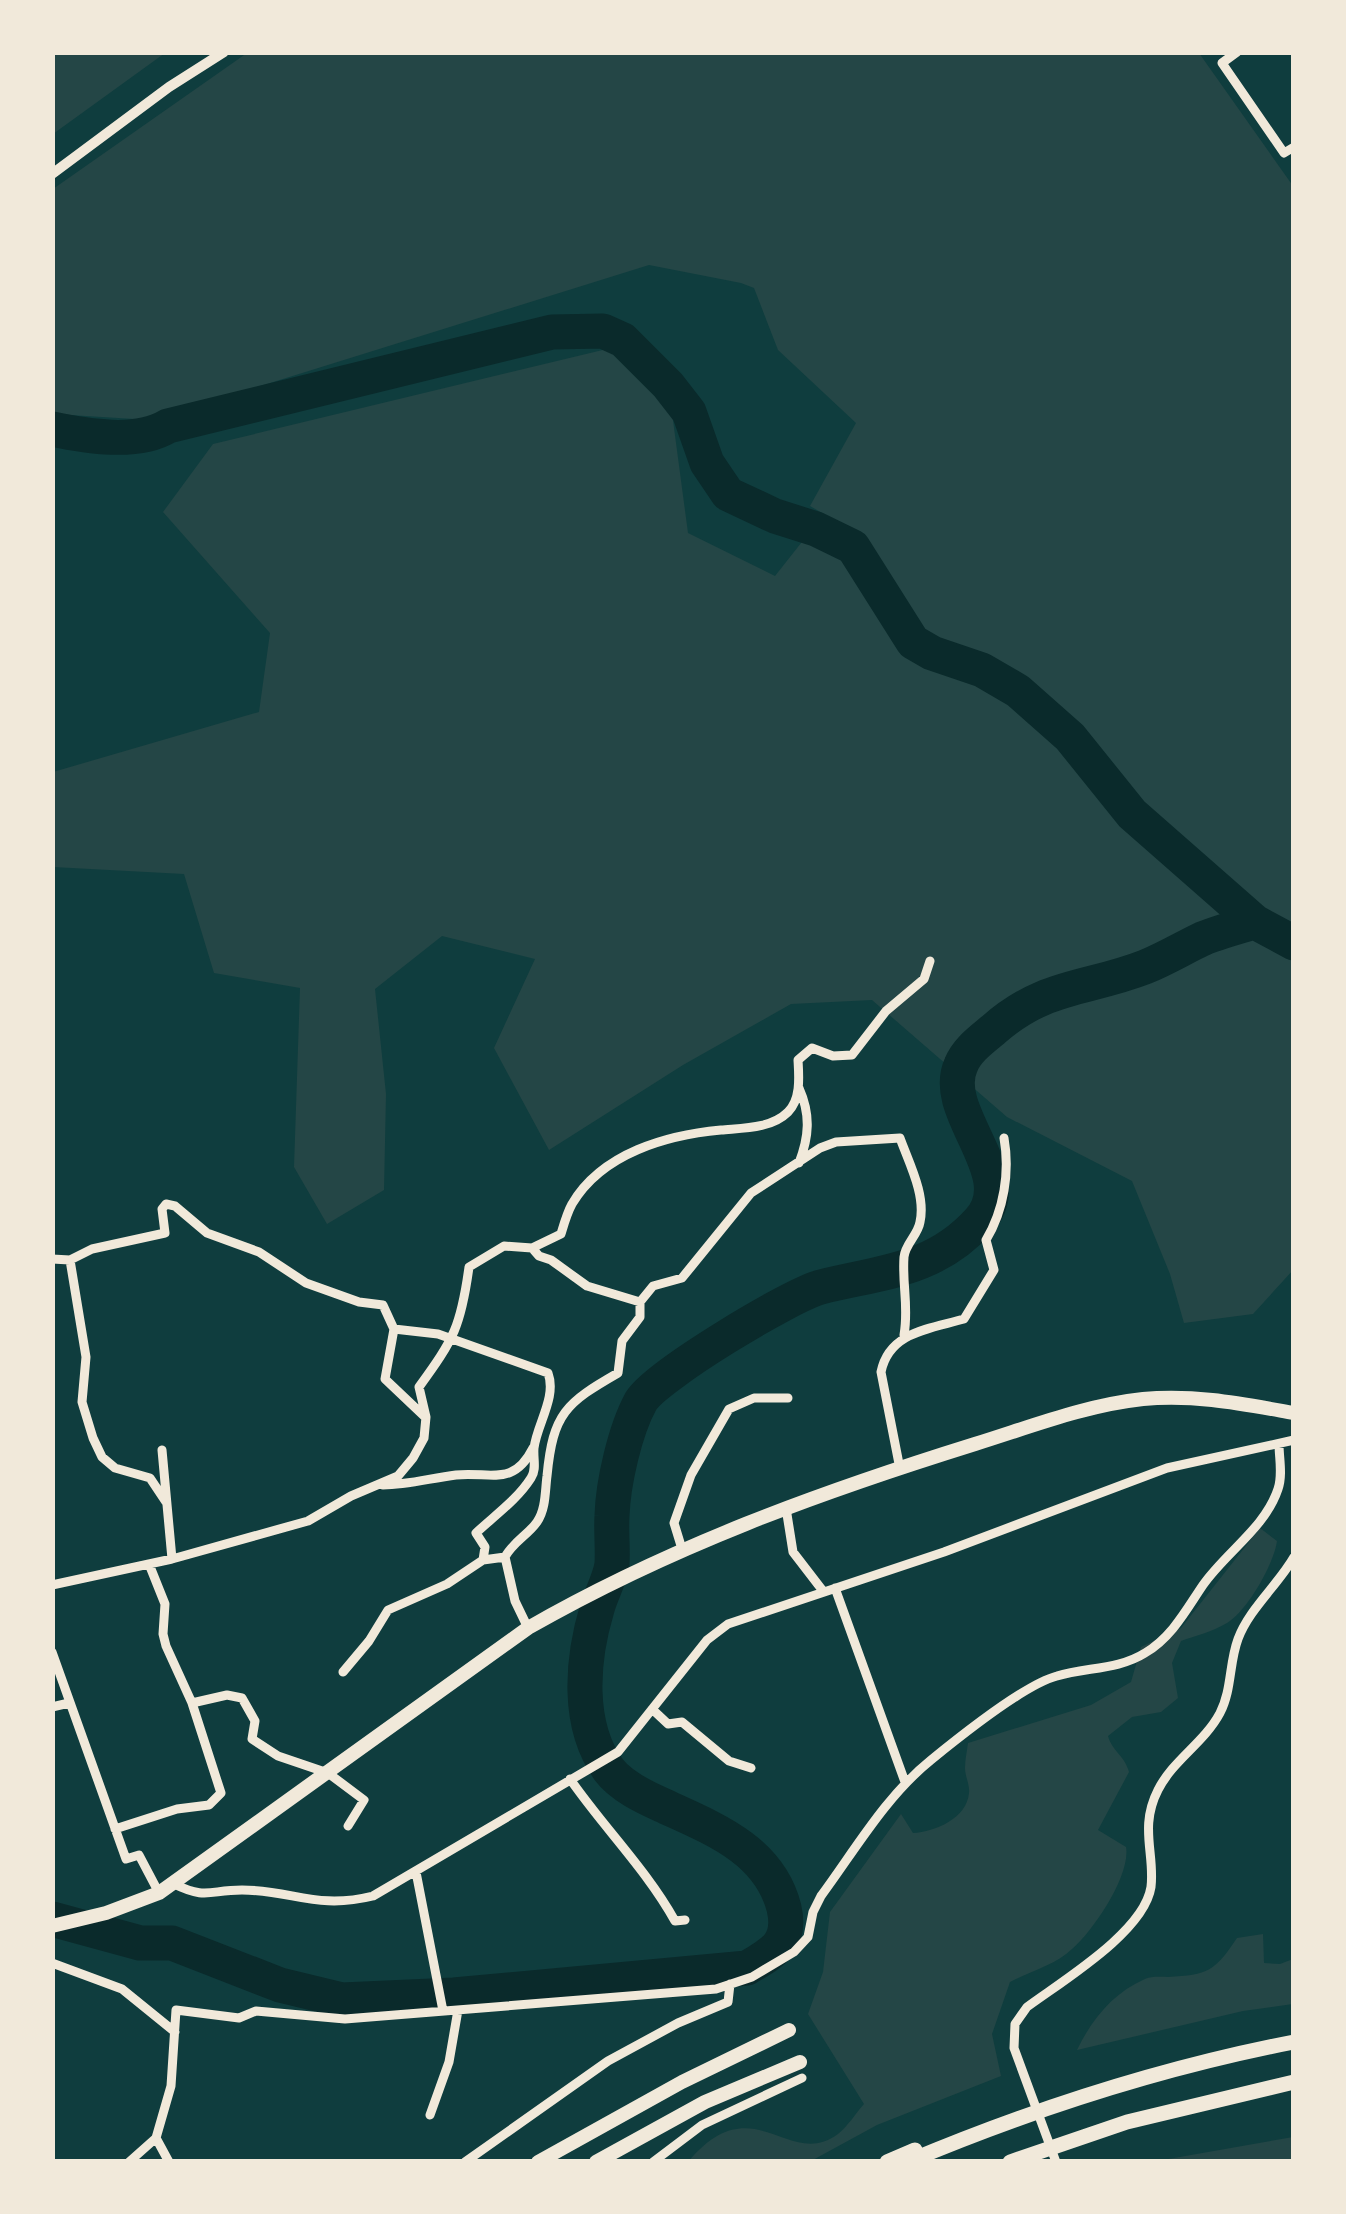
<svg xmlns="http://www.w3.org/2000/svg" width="1346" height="2214" font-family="'Fira Sans Condensed',sans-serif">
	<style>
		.green { fill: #244646 }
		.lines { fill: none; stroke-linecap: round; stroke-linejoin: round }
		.river { stroke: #0a2a2b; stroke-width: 35 }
		.minor { stroke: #f1e9da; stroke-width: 9 }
		.tertiary { stroke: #f1e9da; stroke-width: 10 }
		.trunk { stroke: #f1e9da; stroke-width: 14 }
		.motorway { stroke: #f1e9da; stroke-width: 15 }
	</style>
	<rect width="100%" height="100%" fill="#0f3d3e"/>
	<path class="green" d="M 53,52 L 165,52 L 165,53 L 53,134 Z
		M 247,53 L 1199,53 L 1293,186 L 1294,1269 L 1253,1314 L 1184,1323 L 1170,1274 L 1132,1181 L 1007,1117 L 872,1000 L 791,1004 L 683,1065 L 549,1150 L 494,1048 L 535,959 L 442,936 L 375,989 L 386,1094 L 384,1190 L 327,1224 L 294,1167 L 300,988 L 214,973 L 184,874 L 53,867 L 53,772 L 259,712 L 270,633 L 163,512 L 213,444 L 611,348 L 672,413 L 688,533 L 775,576 L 824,514 L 810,506 L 856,423 L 778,350 L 754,288 L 741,283 L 649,265 L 151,420 L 53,414 L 53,189 Z
		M 1260,1528 L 1277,1541 C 1274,1564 1247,1611 1227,1623 C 1214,1631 1195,1636 1181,1641 L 1172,1663 L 1178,1698 L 1161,1712 L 1132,1717 L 1108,1736 C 1112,1751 1125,1756 1129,1772 L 1098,1830 L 1126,1847 C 1131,1875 1093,1931 1072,1949 C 1057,1964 1029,1972 1010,1982 L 992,2034 L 1001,2076 L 877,2125 L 811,2161 L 688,2162 C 753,2084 788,2171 838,2134 C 848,2126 856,2113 864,2104 L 808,2014 L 823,1972 L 830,1912 L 901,1814 L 913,1833 C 935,1832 967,1818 969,1793 C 970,1785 965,1776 965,1768 C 965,1760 967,1751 968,1743 L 1091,1705 L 1131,1682 L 1141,1647 L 1181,1628 Z
		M 1263,1934 L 1264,1963 L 1280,1964 L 1293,1959 L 1293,2004 L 1243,2011 L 1077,2050 C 1092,2019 1113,1993 1145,1979 C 1152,1976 1161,1977 1168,1977 C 1208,1975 1215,1971 1237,1938 Z
		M 1293,2137 L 1293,2161 L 1157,2161 Z"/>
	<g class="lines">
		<path class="river" d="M 52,429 C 86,436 137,445 168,426 L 552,332 L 603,331 L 623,340 L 668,385 L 689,412 L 707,463 L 728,494 L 775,516 L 816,529 L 853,547 L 913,642 L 932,653 L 982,670 L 1018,691 L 1070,737 L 1132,814 L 1255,922 L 1294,943
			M 52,1919 L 140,1943 L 172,1943 L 280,1985 L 342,2000 L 454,1995 L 747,1968 C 773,1953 792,1943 784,1908 C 769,1849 712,1828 662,1805 C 644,1797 621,1786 609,1770 C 576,1725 582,1659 597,1609 C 601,1594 610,1579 612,1564 C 613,1548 611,1532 612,1516 C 613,1483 625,1430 641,1401 C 656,1376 792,1294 821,1287 C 881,1272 934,1271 979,1221 C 1022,1175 939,1113 961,1065 C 967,1050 981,1040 993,1030 C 1045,984 1086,990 1145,967 C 1165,959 1183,948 1202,939 C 1219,932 1237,927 1255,922"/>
		<path class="minor" d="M 1237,52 L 1222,63 L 1284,153 L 1294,147
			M 799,1163 C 809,1137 811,1115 799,1088
			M 532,1248 L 539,1256 L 551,1260 L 587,1286 L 640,1302
			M 52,1259 L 70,1260 L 92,1249 L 165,1233 L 162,1209 L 166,1204 L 175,1206 L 207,1233 L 259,1252 L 306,1283 L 359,1302 L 383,1305 L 394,1329 L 385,1379 L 424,1416
			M 70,1260 L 86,1357 L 82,1402 L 93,1438 L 102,1457 L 115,1468 L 150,1478 L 166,1502
			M 394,1329 L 438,1334 L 548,1373 C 557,1397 537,1424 534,1448 C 533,1459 537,1469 531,1478 C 517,1500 494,1516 476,1533 L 485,1547 L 483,1560
			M 162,1450 L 172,1559
			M 900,1469 L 881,1372 C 889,1332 929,1329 964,1319 L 994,1270 L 986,1240 C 1004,1210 1010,1172 1004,1138
			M 383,1485 C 408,1485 431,1478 456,1475 C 489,1471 513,1488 533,1448
			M 786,1508 L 793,1552 L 823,1591
			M 682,1549 L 674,1523 L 691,1475 L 729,1409 L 754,1398 L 788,1398
			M 52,1585 L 172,1559 L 308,1521 L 351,1496 L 398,1476 L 413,1458 L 424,1438 L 426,1417 L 419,1387 C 454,1339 461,1326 469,1267 L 504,1246 L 532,1248 L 561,1234 C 564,1224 567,1213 572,1204 C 602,1153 667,1135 721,1130 C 742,1128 771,1129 788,1112 C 801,1099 799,1077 798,1060 L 812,1048 L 833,1056 L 852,1055 L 886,1011 L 924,979 L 930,961
			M 835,1588 L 905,1782
			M 528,1628 L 515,1601 L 505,1557 C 513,1542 528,1535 537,1522 C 546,1509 545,1491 547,1476 C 553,1413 566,1403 618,1373 L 622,1341 L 640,1317 L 640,1302 L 653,1286 L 682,1278 L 751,1193 L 820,1148 L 836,1142 L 900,1138 C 909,1163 926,1195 920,1222 C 918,1235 905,1244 904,1257 C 902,1285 909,1307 904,1335
			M 52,1652 L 126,1859 L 139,1855 L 159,1893
			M 343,1672 L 369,1641 L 388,1610 L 447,1584 L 483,1560 L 505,1557
			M 192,1703 L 227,1695 L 242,1698 L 255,1721 L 252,1739 L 278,1756 L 328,1773 L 364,1800 L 348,1826
			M 52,1707 L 69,1703
			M 652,1709 L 668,1724 L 682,1722 L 729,1761 L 751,1768
			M 570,1779 C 604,1828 646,1869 675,1921 L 685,1920
			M 115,1829 L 177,1809 L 209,1805 L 221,1793 L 192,1703 L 166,1646 L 163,1634 L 165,1604 L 149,1564
			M 416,1872 L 443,2011
			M 174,1884 C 207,1900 209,1890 242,1890 C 293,1890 316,1910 373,1896 L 618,1752 L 707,1640 L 728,1624 L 944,1552 L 1167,1468 L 1294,1440
			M 52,1963 L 122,1989 L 175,2032
			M 430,2115 L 449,2062 L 458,2010
			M 156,2138 L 169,2162
			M 129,2162 L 156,2138 L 171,2086 L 176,2010 L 239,2018 L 256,2011 L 345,2019 L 716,1989 L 752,1977 L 794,1952 L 808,1937 L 813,1912 L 821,1896 C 855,1850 886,1796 931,1760 C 958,1738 1026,1684 1057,1676 C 1086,1667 1118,1670 1145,1653 C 1172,1637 1186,1610 1203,1585 C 1226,1552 1265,1528 1278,1489 C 1283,1475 1279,1458 1279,1444
			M 465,2162 L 608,2061 L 678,2023 L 728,2002 L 730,1984
			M 653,2162 L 702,2125 L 802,2078
			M 1056,2162 L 1014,2048 L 1015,2024 L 1027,2007 C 1062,1981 1144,1932 1151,1887 C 1155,1854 1139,1827 1158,1790 C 1173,1760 1204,1743 1220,1713 C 1232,1690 1229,1663 1238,1639 C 1249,1609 1278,1585 1294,1557"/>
		<path class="tertiary" d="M 52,174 L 169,87 L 224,52"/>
		<path class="trunk" d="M 52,1926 L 106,1913 L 159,1893 L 528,1628 C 669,1547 821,1492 975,1444 C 1030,1427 1086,1405 1143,1399 C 1195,1394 1243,1404 1294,1413
			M 538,2162 L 682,2082 L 789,2030
			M 596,2162 L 705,2102 L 800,2062"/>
		<path class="motorway" d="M 887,2162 L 915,2150
			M 907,2162 C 1033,2109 1160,2068 1294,2042
			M 1010,2162 L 1127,2122 L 1294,2082"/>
	</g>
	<rect width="1346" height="2214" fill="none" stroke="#f1e9da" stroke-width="110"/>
</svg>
